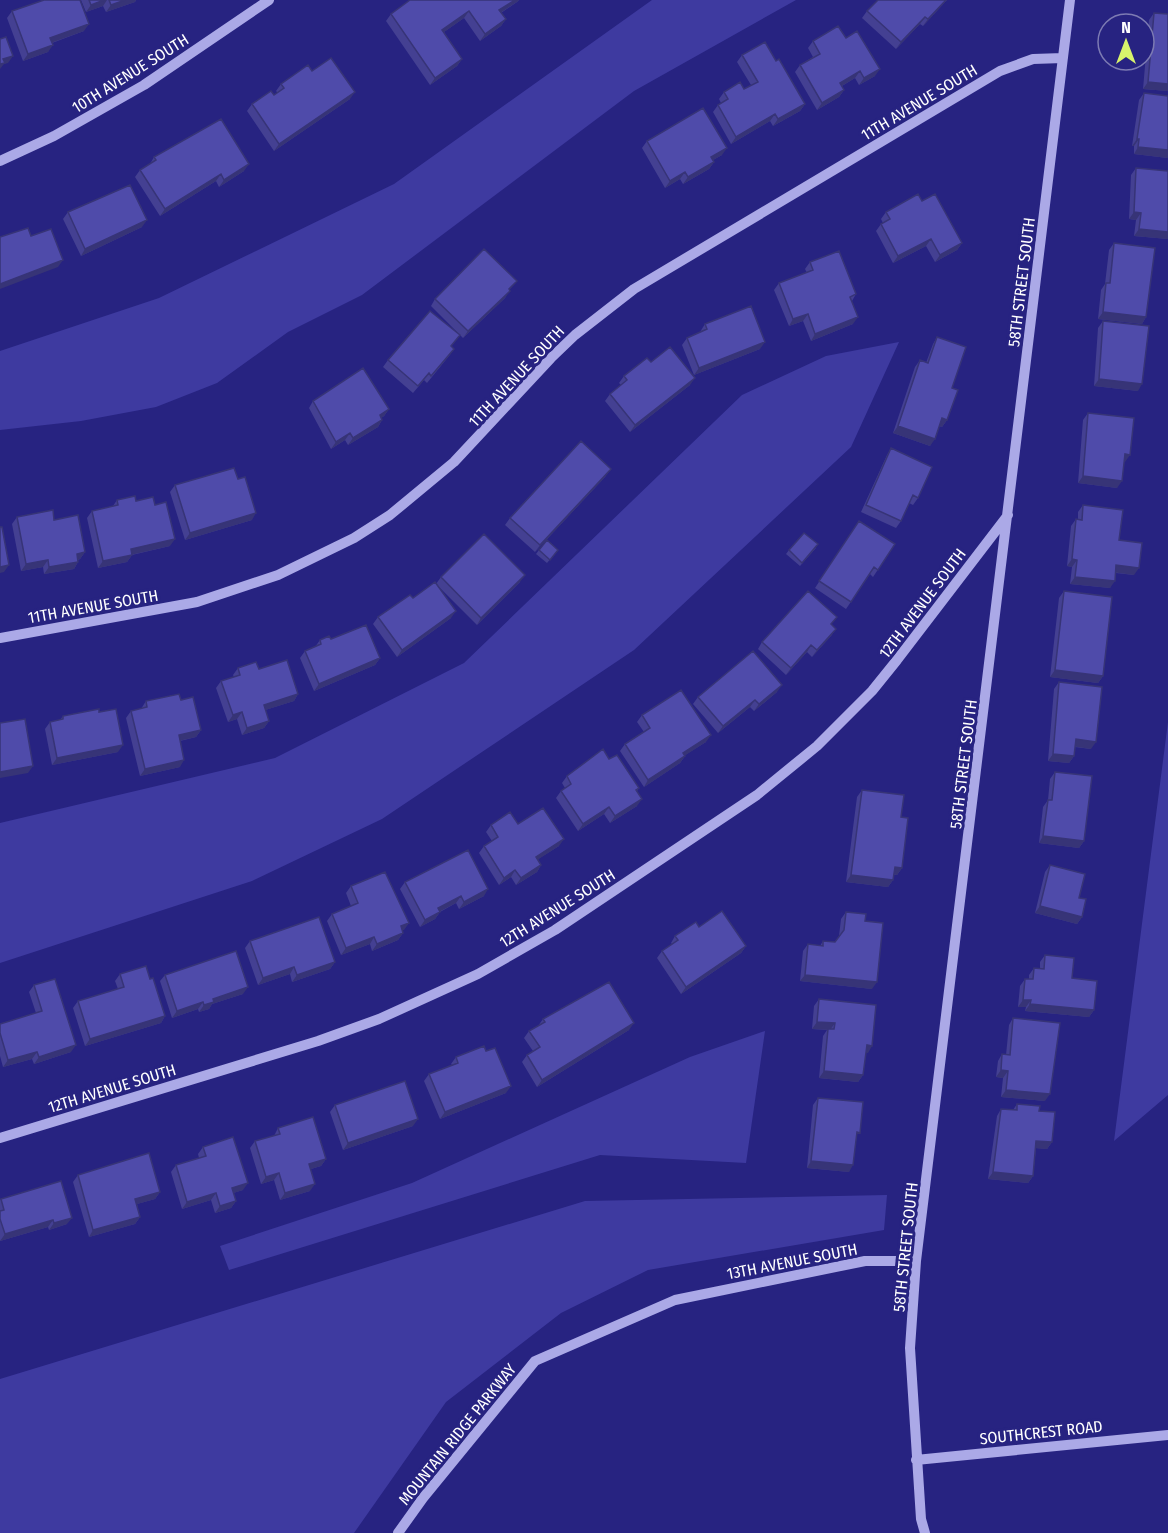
<svg xmlns="http://www.w3.org/2000/svg" width="1168" height="1533" font-family="'Fira Sans Condensed',sans-serif">
	<style>
		.green { fill: #3e3aa0 }
		.lines { fill: none; stroke-linecap: round; stroke-linejoin: round }
		.minor { stroke: #aba9e7; stroke-width: 10 }
		.wall { fill: #444092 }
		.shaded-wall { fill: #373477 }
		.building { fill: #4f4baa; stroke: #373477; stroke-width: 1.5 }
		.labels { text-anchor: middle; stroke-width: 6; stroke-linejoin: round; paint-order: stroke }
		.street-label { font-size: 16px; fill: #fff; stroke: #272381 }
	</style>
	<rect width="100%" height="100%" fill="#272381"/>
	<path class="green" d="M 652,0 L 796,0 L 634,91 L 362,295 L 288,332 L 217,383 L 156,407 L 81,421 L 0,430 L 0,351 L 159,298 L 394,184 Z
		M 899,342 L 851,447 L 634,650 L 382,819 L 252,881 L 0,963 L 0,823 L 275,758 L 464,663 L 742,395 L 826,356 Z
		M 1168,722 L 1168,1095 L 1114,1141 Z
		M 765,1031 L 746,1163 L 600,1155 L 229,1270 L 220,1246 L 412,1183 L 690,1057 Z
		M 887,1195 L 884,1230 L 648,1270 L 561,1313 L 446,1402 L 354,1533 L 0,1533 L 0,1379 L 585,1201 Z"/>
	<g class="lines">
		<path class="minor" d="M 0,161 L 54,136 L 144,85 L 269,0
			M 0,638 L 197,602 L 278,575 L 354,538 L 390,515 L 454,462 L 551,358 L 575,335 L 634,289 L 1000,71 L 1033,59 L 1063,58
			M 0,1138 L 318,1041 L 379,1019 L 478,974 L 555,930 L 757,795 L 817,746 L 872,691 L 897,660 L 1008,515
			M 916,1460 L 1168,1435
			M 398,1533 L 423,1498 L 535,1361 L 675,1300 L 865,1261 L 916,1261
			M 925,1533 L 921,1519 L 910,1348 L 916,1261 L 1070,0"/>
	</g>
	<path class="wall" d="M 81,0 L 136,0 L 135,2 L 106,12 L 103,6 L 86,12 Z
		M 410,0 L 519,0 L 517,2 L 501,13 L 506,19 L 501,26 L 480,41 L 464,18 L 444,32 L 462,59 L 457,66 L 430,85 L 386,21 L 391,14 Z
		M 947,0 L 923,26 L 920,24 L 896,49 L 862,18 L 867,11 Z
		M 12,11 L 84,31 L 52,43 L 48,52 L 23,61 L 7,18 Z
		M 1154,13 L 1168,14 L 1168,91 L 1143,89 L 1149,20 Z
		M 846,38 L 875,76 L 859,85 L 855,78 L 842,86 L 844,90 L 839,97 L 817,110 L 795,72 L 800,65 L 813,57 L 808,48 L 813,41 Z
		M 742,55 L 776,61 L 805,104 L 800,111 L 773,126 L 770,121 L 731,144 L 713,112 L 718,105 L 721,103 L 719,99 L 724,92 L 744,89 L 751,85 L 737,62 Z
		M 312,71 L 350,99 L 274,151 L 247,111 L 252,104 L 274,95 L 278,93 L 276,91 L 281,84 Z
		M 1144,93 L 1168,158 L 1134,154 L 1134,146 L 1132,146 L 1139,100 Z
		M 647,141 L 722,155 L 713,160 L 714,162 L 709,169 L 683,184 L 680,179 L 665,188 L 642,148 Z
		M 154,157 L 244,171 L 219,187 L 216,181 L 160,216 L 135,177 L 140,170 L 150,164 Z
		M 1136,168 L 1168,171 L 1168,239 L 1134,236 L 1136,220 L 1129,219 L 1131,175 Z
		M 922,201 L 962,243 L 957,250 L 935,262 L 926,246 L 893,263 L 876,231 L 881,224 L 883,223 L 881,219 L 886,212 Z
		M 68,212 L 142,227 L 81,256 L 63,219 Z
		M 1114,243 L 1146,317 L 1142,324 L 1098,319 L 1101,290 L 1105,284 L 1109,250 Z
		M 810,262 L 856,294 L 852,301 L 853,324 L 811,341 L 803,321 L 789,326 L 774,290 L 779,283 L 807,273 L 805,269 Z
		M 517,281 L 509,290 L 505,298 L 463,338 L 431,306 L 435,299 Z
		M 1103,321 L 1138,391 L 1094,386 L 1098,328 Z
		M 705,324 L 760,349 L 694,375 L 682,345 L 687,338 L 700,332 Z
		M 937,337 L 952,388 L 947,420 L 942,427 L 939,426 L 930,446 L 893,433 L 915,367 L 920,360 L 926,363 L 933,344 Z
		M 451,347 L 454,349 L 449,356 L 427,383 L 424,380 L 413,393 L 383,367 L 388,360 Z
		M 651,362 L 690,385 L 630,432 L 605,401 L 610,394 L 621,385 L 619,383 L 624,376 Z
		M 313,401 L 389,409 L 384,416 L 381,418 L 382,420 L 378,427 L 348,445 L 345,440 L 331,449 L 309,408 Z
		M 1088,413 L 1125,462 L 1124,462 L 1117,488 L 1078,483 L 1083,420 Z
		M 891,448 L 918,498 L 913,505 L 909,503 L 901,521 L 896,528 L 861,512 L 887,455 Z
		M 606,476 L 535,552 L 505,525 L 510,518 Z
		M 175,485 L 252,520 L 185,540 L 170,492 Z
		M 117,500 L 136,501 L 155,505 L 170,546 L 132,555 L 127,562 L 98,568 L 87,518 L 92,511 L 113,506 Z
		M 1083,505 L 1119,540 L 1134,575 L 1116,573 L 1110,588 L 1070,584 L 1072,567 L 1067,566 L 1071,526 L 1076,519 L 1078,520 L 1078,512 Z
		M 17,517 L 54,520 L 85,552 L 80,559 L 78,560 L 78,562 L 74,569 L 44,574 L 43,567 L 21,571 L 12,524 Z
		M 859,521 L 895,544 L 873,577 L 870,574 L 846,609 L 815,588 Z
		M 816,548 L 800,566 L 786,554 L 789,550 Z
		M 539,550 L 558,550 L 547,563 L 536,554 Z
		M 441,577 L 520,582 L 477,625 L 436,584 Z
		M 1064,591 L 1103,676 L 1098,683 L 1050,677 L 1059,598 Z
		M 413,598 L 451,618 L 397,657 L 373,624 L 378,617 Z
		M 831,624 L 836,629 L 831,636 L 812,657 L 807,652 L 786,675 L 758,649 L 762,642 Z
		M 331,639 L 380,658 L 375,665 L 314,691 L 300,658 L 305,651 L 315,647 L 320,640 Z
		M 238,668 L 259,669 L 298,694 L 294,701 L 265,710 L 269,721 L 264,728 L 242,735 L 237,719 L 228,722 L 216,688 L 221,681 L 234,677 L 233,675 Z
		M 1059,682 L 1091,749 L 1075,747 L 1074,756 L 1069,763 L 1048,761 L 1054,689 Z
		M 777,692 L 754,711 L 750,707 L 718,733 L 693,704 L 698,697 Z
		M 181,700 L 201,730 L 196,737 L 180,741 L 180,767 L 140,776 L 126,718 L 131,711 L 141,709 L 146,701 Z
		M 99,712 L 118,752 L 52,765 L 45,729 L 50,722 L 60,720 L 63,716 Z
		M 642,715 L 706,742 L 685,755 L 685,756 L 680,763 L 644,787 L 620,751 L 625,744 L 644,732 L 637,722 Z
		M 609,759 L 639,788 L 637,791 L 637,806 L 610,823 L 604,814 L 578,831 L 556,798 L 561,791 L 565,788 L 562,783 L 567,776 Z
		M 1055,772 L 1084,841 L 1079,848 L 1039,843 L 1043,807 L 1048,800 L 1050,779 Z
		M 862,790 L 901,817 L 902,868 L 897,875 L 894,875 L 893,880 L 888,887 L 846,882 L 857,797 Z
		M 518,824 L 559,846 L 538,859 L 541,865 L 537,872 L 516,885 L 511,877 L 499,885 L 479,853 L 484,846 L 492,841 L 486,832 L 491,825 Z
		M 1050,865 L 1079,898 L 1082,917 L 1077,924 L 1035,913 L 1045,872 Z
		M 405,882 L 484,896 L 459,909 L 456,903 L 440,912 L 435,919 L 420,927 L 400,889 Z
		M 351,886 L 409,923 L 402,931 L 403,933 L 398,940 L 372,951 L 370,944 L 341,955 L 327,921 L 332,914 L 351,906 L 346,893 Z
		M 846,912 L 865,921 L 872,989 L 800,981 L 803,951 L 808,944 L 820,946 L 823,941 L 835,942 L 839,936 L 841,919 Z
		M 675,936 L 746,946 L 741,953 L 681,994 L 657,958 L 662,951 L 672,944 L 671,943 Z
		M 250,941 L 335,962 L 330,969 L 292,982 L 290,974 L 258,985 L 245,948 Z
		M 1045,955 L 1072,978 L 1094,1010 L 1089,1017 L 1025,1011 L 1026,1007 L 1018,1007 L 1020,986 L 1025,979 L 1029,979 L 1029,975 L 1034,968 L 1040,968 L 1040,962 Z
		M 120,974 L 150,979 L 165,1016 L 161,1023 L 85,1046 L 73,1008 L 78,1001 L 118,989 L 115,981 Z
		M 165,975 L 243,994 L 212,1004 L 209,1009 L 199,1012 L 198,1009 L 172,1018 L 160,981 Z
		M 34,985 L 71,1052 L 34,1064 L 32,1059 L 3,1067 L 0,1056 L 0,1024 L 36,1013 L 29,992 Z
		M 819,999 L 868,1053 L 866,1052 L 863,1075 L 858,1082 L 819,1078 L 823,1036 L 827,1030 L 812,1029 L 814,1006 Z
		M 1013,1018 L 1045,1101 L 1001,1097 L 1003,1078 L 996,1077 L 998,1061 L 1002,1054 L 1006,1055 L 1009,1025 Z
		M 543,1019 L 629,1030 L 537,1087 L 522,1062 L 527,1055 L 533,1051 L 524,1038 L 529,1031 L 538,1026 Z
		M 486,1051 L 506,1093 L 440,1119 L 424,1081 L 429,1074 L 452,1065 L 451,1064 L 456,1057 Z
		M 818,1098 L 856,1139 L 849,1172 L 807,1168 L 813,1105 Z
		M 1017,1104 L 1039,1111 L 1052,1142 L 1047,1149 L 1036,1148 L 1033,1176 L 1028,1183 L 988,1179 L 997,1116 L 1001,1109 L 1013,1110 Z
		M 335,1105 L 413,1126 L 343,1150 L 330,1112 Z
		M 278,1128 L 326,1159 L 321,1166 L 311,1169 L 310,1191 L 280,1200 L 274,1180 L 261,1184 L 250,1148 L 255,1141 L 274,1136 Z
		M 203,1147 L 243,1190 L 233,1193 L 236,1201 L 231,1208 L 215,1213 L 211,1200 L 182,1209 L 171,1172 L 176,1165 L 199,1158 L 198,1154 Z
		M 78,1175 L 160,1192 L 155,1199 L 137,1204 L 140,1217 L 135,1224 L 89,1237 L 73,1182 Z
		M 1,1199 L 67,1224 L 49,1230 L 48,1227 L 0,1241 L 0,1200 Z"/>
	<path class="shaded-wall" d="M 104,0 L 107,0 L 103,6 L 86,12 L 91,5 Z
		M 125,0 L 136,0 L 135,2 L 106,12 L 111,5 Z
		M 515,0 L 519,0 L 517,2 L 494,17 L 499,10 Z
		M 946,0 L 947,0 L 923,26 L 928,19 Z
		M 469,11 L 464,18 L 437,37 L 442,30 Z
		M 925,17 L 920,24 L 896,49 L 901,42 Z
		M 506,19 L 501,26 L 480,41 L 485,34 Z
		M 89,24 L 84,31 L 45,45 L 50,38 Z
		M 53,45 L 48,52 L 23,61 L 28,54 Z
		M 13,56 L 8,63 L 4,64 L 0,69 L 0,64 L 3,59 Z
		M 462,59 L 457,66 L 430,85 L 435,78 Z
		M 880,69 L 875,76 L 859,85 L 864,78 Z
		M 860,71 L 855,78 L 835,90 L 840,83 Z
		M 1148,82 L 1168,84 L 1168,91 L 1143,89 Z
		M 844,90 L 839,97 L 817,110 L 822,103 Z
		M 355,92 L 350,99 L 274,151 L 279,144 Z
		M 805,104 L 800,111 L 773,126 L 778,119 Z
		M 775,114 L 770,121 L 731,144 L 736,137 Z
		M 1137,139 L 1139,139 L 1134,146 L 1132,146 Z
		M 1138,147 L 1168,150 L 1168,158 L 1134,154 Z
		M 727,148 L 722,155 L 706,164 L 711,157 Z
		M 714,162 L 709,169 L 683,184 L 688,177 Z
		M 249,164 L 244,171 L 219,187 L 224,180 Z
		M 685,172 L 680,179 L 665,188 L 670,181 Z
		M 221,174 L 216,181 L 160,216 L 165,209 Z
		M 1134,212 L 1141,213 L 1136,220 L 1129,219 Z
		M 147,220 L 142,227 L 81,256 L 85,249 Z
		M 1139,229 L 1168,232 L 1168,239 L 1134,236 Z
		M 931,239 L 926,246 L 893,263 L 898,256 Z
		M 962,243 L 957,250 L 935,262 L 940,255 Z
		M 63,260 L 58,267 L 0,289 L 0,284 Z
		M 510,291 L 505,298 L 463,338 L 468,331 Z
		M 1103,312 L 1146,317 L 1142,324 L 1098,319 Z
		M 808,314 L 803,321 L 789,326 L 793,319 Z
		M 858,317 L 853,324 L 811,341 L 815,334 Z
		M 765,342 L 760,349 L 694,375 L 699,368 Z
		M 695,378 L 690,385 L 630,432 L 635,425 Z
		M 1099,379 L 1142,384 L 1138,391 L 1094,386 Z
		M 389,409 L 384,416 L 375,422 L 380,415 Z
		M 942,418 L 947,420 L 942,427 L 937,425 Z
		M 382,420 L 378,427 L 348,445 L 353,438 Z
		M 898,426 L 935,439 L 930,446 L 893,433 Z
		M 350,433 L 345,440 L 331,449 L 336,442 Z
		M 1125,454 L 1130,455 L 1125,462 L 1120,461 Z
		M 611,469 L 606,476 L 535,552 L 540,545 Z
		M 1083,476 L 1122,481 L 1117,488 L 1078,483 Z
		M 256,513 L 252,520 L 185,540 L 190,533 Z
		M 175,539 L 170,546 L 126,556 L 131,549 Z
		M 85,552 L 80,559 L 72,561 L 77,554 Z
		M 132,555 L 127,562 L 98,568 L 103,561 Z
		M 1072,559 L 1077,560 L 1072,567 L 1067,566 Z
		M 48,560 L 43,567 L 21,571 L 26,564 Z
		M 78,562 L 74,569 L 44,574 L 49,567 Z
		M 9,565 L 4,572 L 0,573 L 0,567 Z
		M 1116,565 L 1139,568 L 1134,575 L 1112,572 Z
		M 525,575 L 520,582 L 477,625 L 481,618 Z
		M 1075,577 L 1115,581 L 1110,588 L 1070,584 Z
		M 456,611 L 451,618 L 397,657 L 402,650 Z
		M 836,629 L 831,636 L 812,657 L 817,650 Z
		M 811,645 L 807,652 L 786,675 L 791,668 Z
		M 380,658 L 375,665 L 314,691 L 319,684 Z
		M 1055,670 L 1103,676 L 1098,683 L 1050,677 Z
		M 782,685 L 777,692 L 754,711 L 759,704 Z
		M 298,694 L 294,701 L 259,712 L 264,705 Z
		M 755,700 L 750,707 L 718,733 L 723,726 Z
		M 242,712 L 237,719 L 228,722 L 233,715 Z
		M 269,721 L 264,728 L 242,735 L 247,728 Z
		M 201,730 L 196,737 L 174,742 L 179,735 Z
		M 711,735 L 706,742 L 678,760 L 683,753 Z
		M 1076,739 L 1096,742 L 1091,749 L 1071,746 Z
		M 123,745 L 118,752 L 52,765 L 57,758 Z
		M 1053,754 L 1074,756 L 1069,763 L 1048,761 Z
		M 685,756 L 680,763 L 644,787 L 648,780 Z
		M 184,760 L 180,767 L 140,776 L 145,769 Z
		M 33,766 L 28,773 L 0,778 L 0,772 Z
		M 642,799 L 637,806 L 610,823 L 615,816 Z
		M 609,807 L 604,814 L 578,831 L 583,824 Z
		M 1043,836 L 1084,841 L 1079,848 L 1039,843 Z
		M 564,839 L 559,846 L 531,864 L 536,857 Z
		M 541,865 L 537,872 L 516,885 L 521,878 Z
		M 895,867 L 902,868 L 897,875 L 890,874 Z
		M 515,870 L 511,877 L 499,885 L 504,878 Z
		M 851,875 L 893,880 L 888,887 L 846,882 Z
		M 488,889 L 484,896 L 459,909 L 464,902 Z
		M 461,896 L 456,903 L 433,915 L 438,908 Z
		M 1040,906 L 1082,917 L 1077,924 L 1035,913 Z
		M 440,912 L 435,919 L 420,927 L 425,920 Z
		M 409,923 L 404,930 L 396,933 L 401,926 Z
		M 403,933 L 398,940 L 372,951 L 377,944 Z
		M 374,937 L 370,944 L 341,955 L 346,948 Z
		M 746,946 L 741,953 L 681,994 L 686,987 Z
		M 335,962 L 330,969 L 292,982 L 297,975 Z
		M 294,967 L 290,974 L 258,985 L 263,978 Z
		M 805,975 L 877,982 L 872,989 L 800,981 Z
		M 248,987 L 243,994 L 212,1004 L 209,1009 L 199,1012 L 204,1005 L 213,999 Z
		M 1023,1000 L 1031,1000 L 1026,1007 L 1018,1007 Z
		M 203,1002 L 198,1009 L 172,1018 L 177,1011 Z
		M 1030,1004 L 1094,1010 L 1089,1017 L 1025,1011 Z
		M 165,1016 L 161,1023 L 85,1046 L 90,1039 Z
		M 817,1022 L 835,1023 L 830,1030 L 812,1029 Z
		M 634,1023 L 629,1030 L 537,1087 L 542,1080 Z
		M 76,1045 L 71,1052 L 34,1064 L 39,1057 Z
		M 867,1045 L 872,1046 L 868,1053 L 862,1052 Z
		M 37,1052 L 32,1059 L 3,1067 L 8,1060 Z
		M 1001,1070 L 1008,1071 L 1003,1078 L 996,1077 Z
		M 824,1071 L 863,1075 L 858,1082 L 819,1078 Z
		M 511,1086 L 506,1093 L 440,1119 L 445,1112 Z
		M 1006,1090 L 1050,1094 L 1045,1101 L 1001,1097 Z
		M 418,1119 L 413,1126 L 343,1150 L 348,1143 Z
		M 1036,1141 L 1052,1142 L 1047,1149 L 1032,1148 Z
		M 326,1159 L 321,1166 L 304,1171 L 309,1164 Z
		M 811,1161 L 853,1165 L 849,1172 L 807,1168 Z
		M 993,1172 L 1033,1176 L 1028,1183 L 988,1179 Z
		M 279,1173 L 274,1180 L 261,1184 L 266,1177 Z
		M 248,1183 L 243,1190 L 227,1195 L 232,1188 Z
		M 315,1184 L 310,1191 L 280,1200 L 285,1193 Z
		M 160,1192 L 155,1199 L 130,1206 L 135,1199 Z
		M 216,1193 L 211,1200 L 182,1209 L 187,1202 Z
		M 236,1201 L 231,1208 L 215,1213 L 220,1206 Z
		M 140,1217 L 135,1224 L 89,1237 L 93,1230 Z
		M 72,1218 L 67,1224 L 49,1230 L 54,1223 Z
		M 53,1220 L 48,1227 L 0,1241 L 5,1234 Z"/>
	<path class="building" d="M 44,0 L 80,0 L 89,24 L 50,38 L 53,45 L 28,54 L 12,11 Z
		M 89,0 L 104,0 L 91,5 Z
		M 109,0 L 125,0 L 111,5 Z
		M 410,0 L 515,0 L 499,10 L 506,19 L 485,34 L 469,11 L 442,30 L 462,59 L 435,78 L 391,14 Z
		M 878,0 L 946,0 L 928,19 L 925,17 L 901,42 L 867,11 Z
		M 1154,13 L 1168,14 L 1168,84 L 1148,82 Z
		M 838,26 L 846,38 L 857,31 L 880,69 L 864,78 L 860,71 L 840,83 L 844,90 L 822,103 L 800,65 L 820,54 L 813,41 Z
		M 6,37 L 13,56 L 3,59 L 5,63 L 0,64 L 0,39 Z
		M 765,42 L 776,61 L 779,59 L 805,104 L 778,119 L 775,114 L 736,137 L 718,105 L 728,99 L 724,92 L 740,82 L 744,89 L 758,82 L 742,55 Z
		M 331,58 L 355,92 L 279,144 L 252,104 L 271,91 L 274,95 L 284,88 L 281,84 L 308,65 L 312,71 Z
		M 1144,93 L 1168,96 L 1168,150 L 1138,147 L 1139,139 L 1137,139 Z
		M 703,108 L 727,148 L 711,157 L 714,162 L 688,177 L 685,172 L 670,181 L 647,141 Z
		M 221,119 L 249,164 L 224,180 L 221,174 L 165,209 L 140,170 L 156,160 L 154,157 Z
		M 1136,168 L 1168,171 L 1168,232 L 1139,229 L 1141,213 L 1134,212 Z
		M 130,185 L 147,220 L 85,249 L 68,212 Z
		M 918,194 L 922,201 L 935,194 L 962,243 L 940,255 L 931,239 L 898,256 L 881,224 L 890,219 L 886,212 Z
		M 28,228 L 31,236 L 51,229 L 63,260 L 0,284 L 0,237 Z
		M 1114,243 L 1155,248 L 1146,317 L 1103,312 L 1106,283 L 1110,283 Z
		M 484,249 L 517,281 L 509,289 L 510,291 L 468,331 L 435,299 Z
		M 839,251 L 856,294 L 850,297 L 858,317 L 815,334 L 808,314 L 793,319 L 779,283 L 813,270 L 810,262 Z
		M 751,306 L 765,342 L 699,368 L 687,338 L 707,329 L 705,324 Z
		M 430,311 L 460,335 L 451,346 L 454,349 L 431,376 L 429,373 L 418,386 L 388,360 Z
		M 1103,321 L 1149,326 L 1142,384 L 1099,379 Z
		M 937,337 L 966,347 L 952,388 L 958,390 L 947,420 L 942,418 L 935,439 L 898,426 L 920,360 L 928,363 Z
		M 670,347 L 695,378 L 635,425 L 610,394 L 627,380 L 624,376 L 647,358 L 651,362 Z
		M 363,368 L 389,409 L 380,415 L 382,420 L 353,438 L 350,433 L 336,442 L 313,401 Z
		M 1088,413 L 1134,418 L 1130,455 L 1125,454 L 1122,481 L 1083,476 Z
		M 581,441 L 611,469 L 540,545 L 510,518 Z
		M 891,448 L 932,467 L 918,498 L 913,495 L 901,521 L 866,505 Z
		M 234,468 L 238,479 L 245,477 L 256,513 L 190,533 L 175,485 Z
		M 135,496 L 136,501 L 153,497 L 155,505 L 166,502 L 175,539 L 131,549 L 132,555 L 103,561 L 92,511 L 118,505 L 117,500 Z
		M 1083,505 L 1123,510 L 1119,540 L 1142,543 L 1139,568 L 1116,565 L 1115,581 L 1075,577 L 1077,560 L 1072,559 L 1076,519 L 1082,520 Z
		M 53,510 L 54,520 L 78,515 L 85,552 L 77,554 L 78,562 L 49,567 L 48,560 L 26,564 L 17,517 Z
		M 859,521 L 895,544 L 878,570 L 874,567 L 851,602 L 819,581 Z
		M 0,527 L 2,527 L 9,565 L 0,567 Z
		M 804,533 L 818,544 L 802,563 L 789,550 Z
		M 484,534 L 525,575 L 481,618 L 441,577 Z
		M 547,540 L 558,550 L 550,560 L 539,550 Z
		M 435,582 L 456,611 L 402,650 L 378,617 L 410,595 L 413,598 Z
		M 808,591 L 837,617 L 831,624 L 836,629 L 817,650 L 811,645 L 791,668 L 762,642 Z
		M 1064,591 L 1112,597 L 1103,676 L 1055,670 Z
		M 366,625 L 380,658 L 319,684 L 305,651 L 321,644 L 320,640 L 329,636 L 331,639 Z
		M 753,651 L 782,685 L 759,704 L 755,700 L 723,726 L 698,697 Z
		M 287,660 L 298,694 L 264,705 L 269,721 L 247,728 L 242,712 L 233,715 L 221,681 L 240,675 L 238,668 L 256,662 L 259,669 Z
		M 1059,682 L 1102,687 L 1096,742 L 1076,739 L 1074,756 L 1053,754 Z
		M 681,690 L 711,735 L 683,753 L 685,756 L 648,780 L 625,744 L 650,728 L 642,715 Z
		M 179,694 L 181,700 L 193,697 L 201,730 L 179,735 L 184,760 L 145,769 L 131,711 L 147,707 L 146,701 Z
		M 99,709 L 99,712 L 116,709 L 123,745 L 57,758 L 50,722 L 63,719 L 63,716 Z
		M 25,719 L 33,766 L 0,772 L 0,723 Z
		M 603,749 L 609,759 L 617,755 L 639,788 L 636,790 L 642,799 L 615,816 L 609,807 L 583,824 L 561,791 L 571,784 L 567,776 Z
		M 1055,772 L 1092,776 L 1084,841 L 1043,836 L 1048,800 L 1052,800 Z
		M 862,790 L 904,795 L 901,817 L 908,818 L 902,868 L 895,867 L 893,880 L 851,875 Z
		M 543,808 L 564,839 L 536,857 L 541,865 L 521,878 L 515,870 L 504,878 L 484,846 L 498,837 L 491,825 L 510,812 L 518,824 Z
		M 468,850 L 488,889 L 464,902 L 461,896 L 438,908 L 440,912 L 425,920 L 405,882 Z
		M 1050,865 L 1085,874 L 1079,898 L 1086,899 L 1082,917 L 1040,906 Z
		M 385,872 L 409,923 L 401,926 L 403,933 L 377,944 L 374,937 L 346,948 L 332,914 L 358,903 L 351,886 Z
		M 722,911 L 746,946 L 686,987 L 662,951 L 678,940 L 675,936 L 696,922 L 699,927 Z
		M 846,912 L 866,914 L 865,921 L 883,923 L 877,982 L 805,975 L 808,944 L 823,946 L 823,941 L 835,942 L 844,930 Z
		M 319,917 L 335,962 L 297,975 L 294,967 L 263,978 L 250,941 Z
		M 236,951 L 248,987 L 213,999 L 214,1002 L 204,1005 L 203,1002 L 177,1011 L 165,975 Z
		M 1045,955 L 1074,958 L 1072,978 L 1097,981 L 1094,1010 L 1030,1004 L 1031,1000 L 1023,1000 L 1025,979 L 1033,979 L 1034,968 L 1044,969 Z
		M 146,966 L 150,979 L 153,978 L 165,1016 L 90,1039 L 78,1001 L 124,987 L 120,974 Z
		M 55,979 L 76,1045 L 39,1057 L 37,1052 L 8,1060 L 0,1033 L 0,1024 L 42,1011 L 34,985 Z
		M 609,982 L 634,1023 L 542,1080 L 527,1055 L 540,1047 L 529,1031 L 545,1022 L 543,1019 Z
		M 819,999 L 876,1005 L 872,1046 L 867,1045 L 863,1075 L 824,1071 L 828,1029 L 834,1029 L 835,1023 L 817,1022 Z
		M 1013,1018 L 1060,1023 L 1050,1094 L 1006,1090 L 1008,1071 L 1001,1070 L 1002,1054 L 1010,1055 Z
		M 484,1046 L 486,1051 L 495,1048 L 511,1086 L 445,1112 L 429,1074 L 458,1063 L 456,1057 Z
		M 405,1081 L 418,1119 L 348,1143 L 335,1105 Z
		M 818,1098 L 863,1102 L 860,1133 L 857,1132 L 853,1165 L 811,1161 Z
		M 1017,1104 L 1040,1106 L 1039,1111 L 1055,1112 L 1052,1142 L 1036,1141 L 1033,1176 L 993,1172 L 1001,1109 L 1017,1110 Z
		M 313,1117 L 326,1159 L 309,1164 L 315,1184 L 285,1193 L 279,1173 L 266,1177 L 255,1141 L 280,1134 L 278,1128 Z
		M 233,1137 L 248,1183 L 232,1188 L 236,1201 L 220,1206 L 216,1193 L 187,1202 L 176,1165 L 206,1156 L 203,1147 Z
		M 149,1153 L 160,1192 L 135,1199 L 140,1217 L 93,1230 L 78,1175 Z
		M 61,1181 L 72,1218 L 54,1223 L 53,1220 L 5,1234 L 0,1219 L 0,1211 L 4,1210 L 1,1199 Z"/>
	<g class="labels">
		<g class="street-label">
			<text transform="translate(130 73) rotate(-32)" y="6">10TH AVENUE SOUTH</text>
			<text transform="translate(919 102) rotate(-31)" y="6">11TH AVENUE SOUTH</text>
			<text transform="translate(1021 282) rotate(-83)" y="6">58TH STREET SOUTH</text>
			<text transform="translate(516 376) rotate(-47)" y="6">11TH AVENUE SOUTH</text>
			<text transform="translate(922 603) rotate(-53)" y="6">12TH AVENUE SOUTH</text>
			<text transform="translate(93 606) rotate(-10)" y="6">11TH AVENUE SOUTH</text>
			<text transform="translate(963 764) rotate(-83)" y="6">58TH STREET SOUTH</text>
			<text transform="translate(557 908) rotate(-32)" y="6">12TH AVENUE SOUTH</text>
			<text transform="translate(112 1088) rotate(-17)" y="6">12TH AVENUE SOUTH</text>
			<text transform="translate(905 1247) rotate(-84)" y="6">58TH STREET SOUTH</text>
			<text transform="translate(792 1261) rotate(-11)" y="6">13TH AVENUE SOUTH</text>
			<text transform="translate(1041 1432) rotate(-6)" y="6">SOUTHCREST ROAD</text>
			<text transform="translate(457 1434) rotate(-51)" y="6">MOUNTAIN RIDGE PARKWAY</text>
		</g>
	</g>
	<g transform="translate(1126 42)"><circle r="28" fill="#272381" stroke="#7d7bb3" stroke-width="1.5"/>
	<path d="M0-4.5L10 22L0 15L-10 22Z" fill="#d8f36c"/>
	<text y="-9" font-size="16" font-weight="bold" text-anchor="middle" fill="#ffffff">N</text>
	</g>
</svg>
